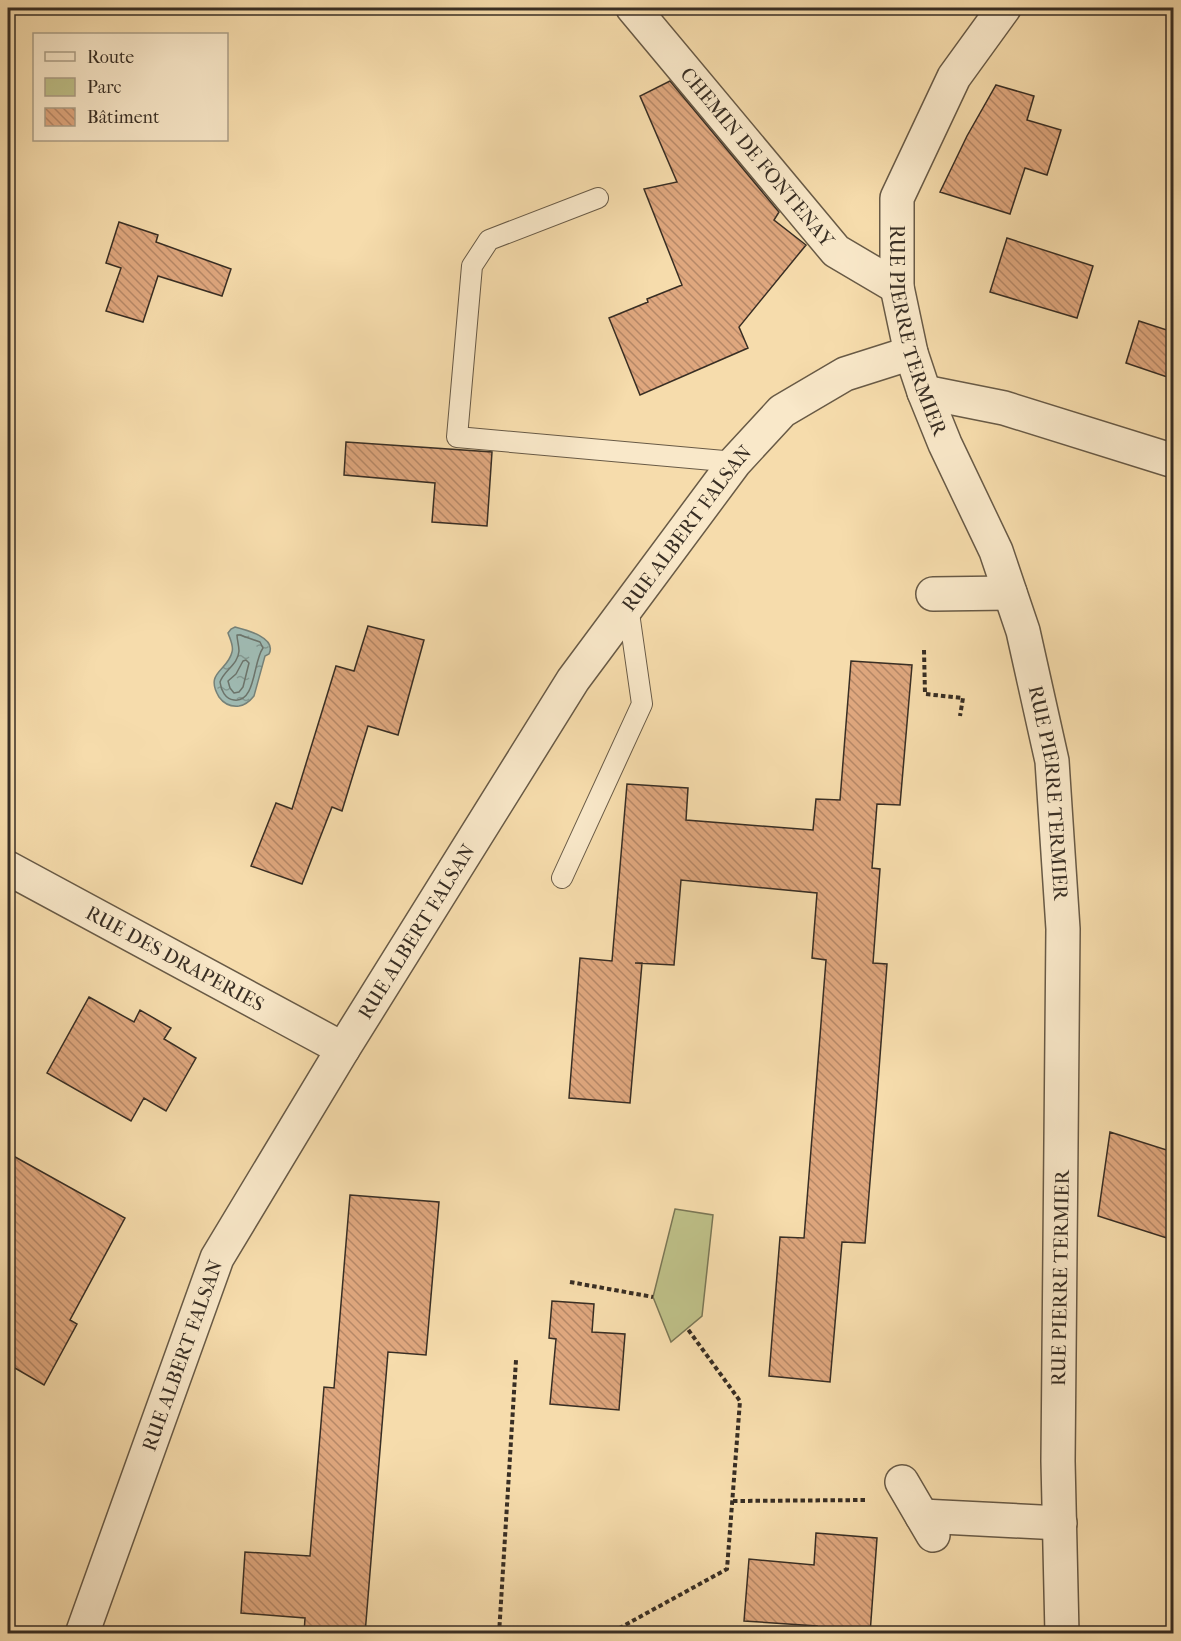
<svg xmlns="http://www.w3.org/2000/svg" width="1181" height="1641" font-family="'IM FELL French Canon',serif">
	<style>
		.green { fill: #bec088; stroke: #7b7756; stroke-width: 1.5 }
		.water { fill: url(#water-ripples); stroke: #768279; stroke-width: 1.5 }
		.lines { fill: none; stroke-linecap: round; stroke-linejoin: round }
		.shore { stroke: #6c746b; stroke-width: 1.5 }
		.building { fill: url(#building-back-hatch); stroke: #382e24; stroke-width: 1.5 }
		.service-casing { stroke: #685a46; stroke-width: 22 }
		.minor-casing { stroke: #685a46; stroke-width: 36 }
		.tertiary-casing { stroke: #685a46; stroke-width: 36 }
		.path { stroke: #382e24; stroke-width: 4; stroke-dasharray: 4.5 3; stroke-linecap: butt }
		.service { stroke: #f9e8c9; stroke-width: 20 }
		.minor { stroke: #f9e8c9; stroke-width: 33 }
		.tertiary { stroke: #f9e8c9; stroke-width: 33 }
		.labels { text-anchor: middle; stroke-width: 5; stroke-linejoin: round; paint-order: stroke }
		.street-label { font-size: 20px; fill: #382e24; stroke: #f9e8c9 }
	</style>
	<defs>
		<pattern id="water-ripples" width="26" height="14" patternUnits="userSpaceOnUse" patternTransform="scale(1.5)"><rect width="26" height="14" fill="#9fbab2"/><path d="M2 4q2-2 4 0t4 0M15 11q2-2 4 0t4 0" fill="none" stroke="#839891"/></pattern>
		<pattern id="building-back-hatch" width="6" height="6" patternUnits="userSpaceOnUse" patternTransform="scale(1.5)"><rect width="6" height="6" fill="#dfa77e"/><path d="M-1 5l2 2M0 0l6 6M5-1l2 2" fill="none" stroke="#b68867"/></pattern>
	</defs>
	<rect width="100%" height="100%" fill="#f6dcac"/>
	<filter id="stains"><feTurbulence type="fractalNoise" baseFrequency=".00333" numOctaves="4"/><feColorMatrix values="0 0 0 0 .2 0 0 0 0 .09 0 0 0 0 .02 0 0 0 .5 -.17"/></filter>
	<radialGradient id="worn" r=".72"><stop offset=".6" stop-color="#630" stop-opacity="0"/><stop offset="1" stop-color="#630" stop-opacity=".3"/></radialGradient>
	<path class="green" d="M 675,1209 L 713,1215 L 702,1316 L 671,1342 L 653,1297 Z"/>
	<path class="water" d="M 235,627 C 247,630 277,638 269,654 L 265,656 L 254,696 C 250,701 246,705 239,706 C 230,707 224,704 219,697 C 204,672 228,671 232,652 C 234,646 230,639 228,633 L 231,629 Z"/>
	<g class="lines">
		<path class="shore" d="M 237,635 L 240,635 L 260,642 L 263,648 C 253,661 256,703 234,700 C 225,699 221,690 220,682 C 224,670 238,665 239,651 C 239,645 237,640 237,635 Z
			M 246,660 L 249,663 L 243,687 L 239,692 L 234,693 L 230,688 L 228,681 L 236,674 L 243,661 Z"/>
	</g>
	<path class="building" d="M 670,81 L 779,212 L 774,220 L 806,245 L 739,327 L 748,348 L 640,395 L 609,318 L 648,302 L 647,299 L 682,285 L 644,189 L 677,182 L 640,96 Z
		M 996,85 L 1034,96 L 1027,120 L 1061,130 L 1047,175 L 1025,168 L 1010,214 L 940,192 L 967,136 Z
		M 119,222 L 158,235 L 156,242 L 231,269 L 222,296 L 158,276 L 143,322 L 106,311 L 121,268 L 106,263 Z
		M 1007,238 L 1093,266 L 1077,318 L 990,292 Z
		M 1139,321 L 1173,332 L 1173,379 L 1126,363 Z
		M 346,442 L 492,452 L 487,526 L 432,522 L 435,483 L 344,475 Z
		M 368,626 L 424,640 L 398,735 L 368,726 L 342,811 L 332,807 L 302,884 L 251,866 L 276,803 L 292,809 L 336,666 L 354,671 Z
		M 851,661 L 912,665 L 900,805 L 877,804 L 872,868 L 880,869 L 873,963 L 887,964 L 877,1096 L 865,1243 L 842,1242 L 830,1382 L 769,1376 L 780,1237 L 804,1238 L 826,960 L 812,958 L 817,893 L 681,880 L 674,965 L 635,963 L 642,963 L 630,1103 L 569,1098 L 580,958 L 612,961 L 627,784 L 688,788 L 686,820 L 813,830 L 816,799 L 840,800 Z
		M 89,997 L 134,1022 L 140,1010 L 171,1028 L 164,1039 L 196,1058 L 166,1111 L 144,1098 L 131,1121 L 47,1073 Z
		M 1110,1132 L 1173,1152 L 1173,1240 L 1098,1216 Z
		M 8,1153 L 125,1218 L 70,1320 L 77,1324 L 44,1385 L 8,1364 Z
		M 350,1195 L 439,1202 L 426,1355 L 388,1352 L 365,1634 L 304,1634 L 305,1618 L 241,1613 L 245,1552 L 310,1556 L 324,1387 L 334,1388 Z
		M 552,1301 L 594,1304 L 592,1332 L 625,1334 L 619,1410 L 550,1404 L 556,1339 L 549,1338 Z
		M 816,1533 L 877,1538 L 870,1634 L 817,1634 L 817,1626 L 744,1621 L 749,1559 L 814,1565 Z"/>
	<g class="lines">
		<g class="service-casing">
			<path id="service" d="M 598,198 L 489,240 L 472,266 L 457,437 L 735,462
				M 562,878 L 642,704 L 628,606"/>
		</g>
		<g class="minor-casing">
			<g id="minor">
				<path id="s1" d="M 633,8 L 836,251 L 897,287"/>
				<path d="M 924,392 L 1004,408 L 1174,461"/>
				<path d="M 933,594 L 1010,593"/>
				<path id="s2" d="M 8,868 L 343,1049"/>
				<path d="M 902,1482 L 933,1535"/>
				<path d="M 922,1516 L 1060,1523"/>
				<path id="s3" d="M 82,1634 L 217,1258 L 343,1049 L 573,680 L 735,462 L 782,411 L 845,374 L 911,353"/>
			</g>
		</g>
		<g class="tertiary-casing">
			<g id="tertiary">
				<path id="s4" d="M 1004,8 L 954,77 L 897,198 L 897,287 L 911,353 L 924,392 L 945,444 L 996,551 L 1023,631 L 1052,761 L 1063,929 L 1058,1461 L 1062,1634"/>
			</g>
		</g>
		<path class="path" d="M 924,650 L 925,694 L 963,698 L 960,716
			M 570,1282 L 653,1297
			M 733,1501 L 867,1500
			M 499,1634 L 516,1360
			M 616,1634 L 616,1630 L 727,1569 L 740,1401 L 687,1328"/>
		<use href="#service" class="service"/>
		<use href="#minor" class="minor"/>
		<use href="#tertiary" class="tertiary"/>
	</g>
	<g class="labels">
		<g class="street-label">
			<text dy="7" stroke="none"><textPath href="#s1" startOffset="194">CHEMIN DE FONTENAY</textPath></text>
			<text dy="7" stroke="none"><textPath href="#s4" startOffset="354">RUE PIERRE TERMIER</textPath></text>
			<text dy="7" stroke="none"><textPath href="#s3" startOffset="1268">RUE ALBERT FALSAN</textPath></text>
			<text dy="7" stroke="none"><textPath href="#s4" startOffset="840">RUE PIERRE TERMIER</textPath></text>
			<text dy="7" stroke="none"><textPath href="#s3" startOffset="782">RUE ALBERT FALSAN</textPath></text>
			<text dy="7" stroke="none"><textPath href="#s2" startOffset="190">RUE DES DRAPERIES</textPath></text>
			<text transform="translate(1060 1278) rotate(-89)" y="7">RUE PIERRE TERMIER</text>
			<text dy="7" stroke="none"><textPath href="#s3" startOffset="296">RUE ALBERT FALSAN</textPath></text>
		</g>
	</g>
	<rect width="1181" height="1641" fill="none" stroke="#f6dcac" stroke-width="30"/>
	<rect x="9" y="9" width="1163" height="1623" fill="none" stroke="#382e24" stroke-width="3"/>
	<rect x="15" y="15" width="1151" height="1611" fill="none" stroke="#382e24" stroke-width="1.5"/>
	<rect x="33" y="33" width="195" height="108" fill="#f9e8c9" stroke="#ac9e87" stroke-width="1.5"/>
	<rect x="45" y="52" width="30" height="9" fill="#f9e8c9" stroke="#ac9e87" stroke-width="1.5"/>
	<text x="87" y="63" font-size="18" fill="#382e24">Route</text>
	<rect x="45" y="78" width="30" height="18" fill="#bec088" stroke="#ac9e87" stroke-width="1.5"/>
	<text x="87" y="93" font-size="18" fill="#382e24">Parc</text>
	<rect x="45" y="108" width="30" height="18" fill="url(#building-back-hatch)" stroke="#ac9e87" stroke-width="1.5"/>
	<text x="87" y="123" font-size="18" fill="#382e24">Bâtiment</text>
	<rect width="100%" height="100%" filter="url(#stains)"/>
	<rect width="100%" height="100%" fill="url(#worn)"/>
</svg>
